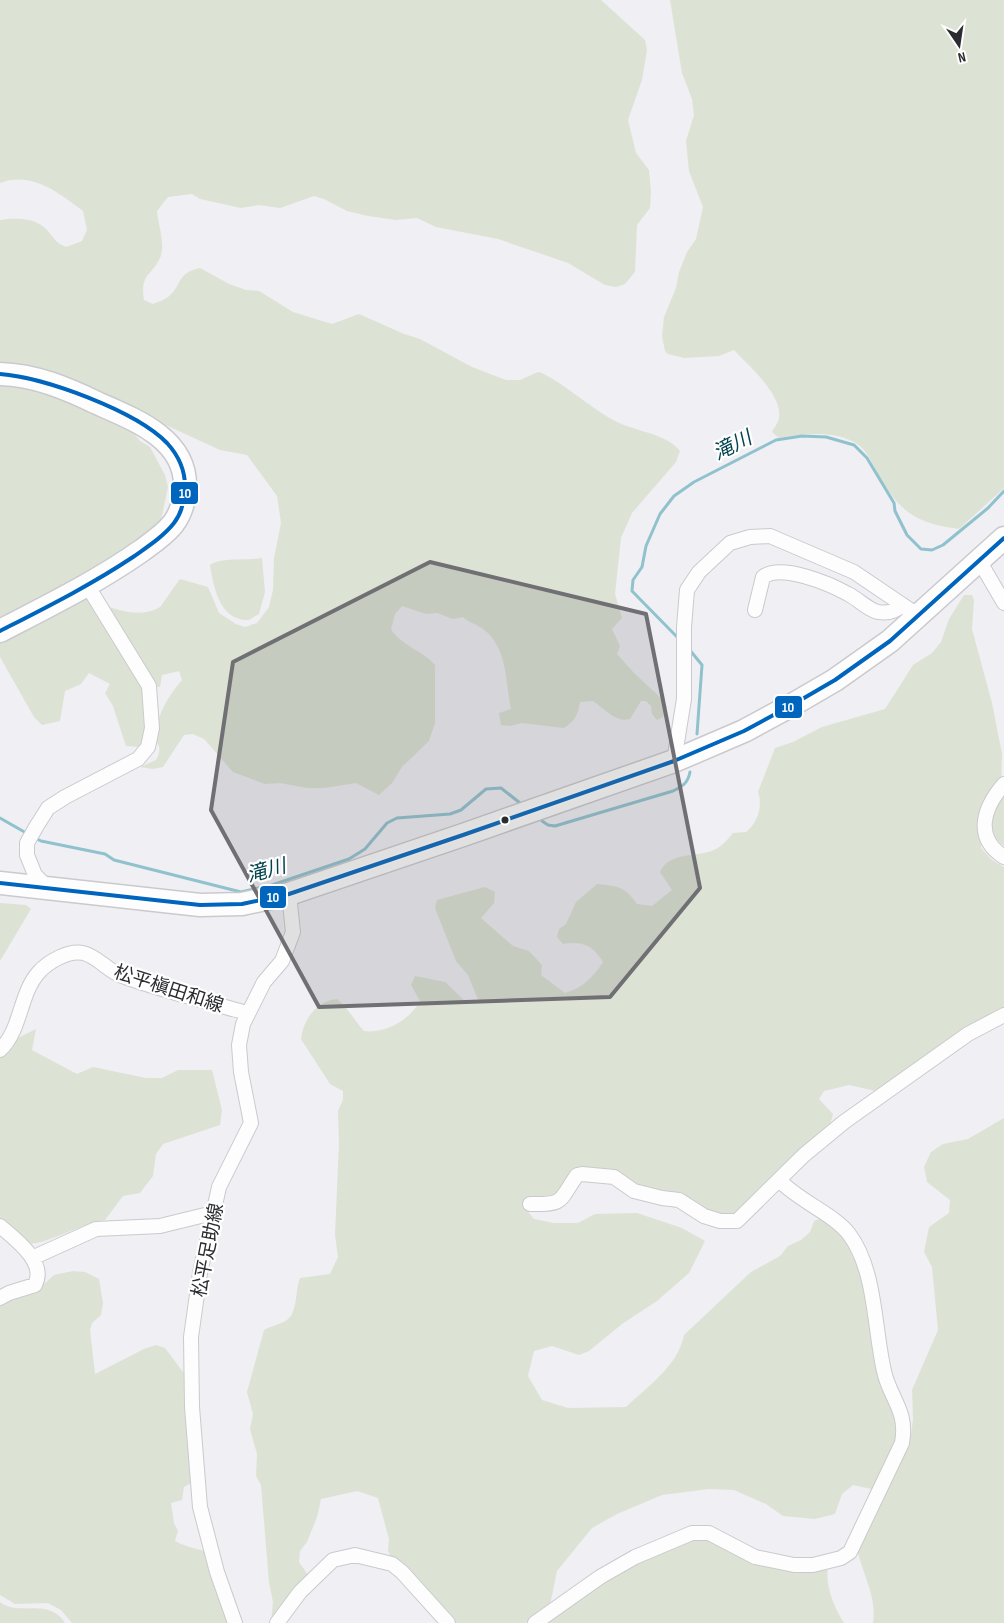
<svg xmlns="http://www.w3.org/2000/svg" width="1004" height="1623" font-family="'Sofia Sans Condensed','Noto Sans JP',sans-serif">
	<style>
		.green { fill: #dce3d4 }
		.lines { fill: none; stroke-linecap: round; stroke-linejoin: round }
		.stream { stroke: #90c2cd; stroke-width: 3 }
		.minor-casing { stroke: #cacace; stroke-width: 16 }
		.trunk-casing { stroke: #cacace; stroke-width: 25 }
		.minor { stroke: #fdfdfd; stroke-width: 14 }
		.trunk { stroke: #fdfdfd; stroke-width: 22 }
		.bus-1-casing { stroke: #fff; stroke-width: 8 }
		.bus-1 { stroke: #0065bd; stroke-width: 4 }
		.marked { fill: #707074; fill-opacity: 0.2; stroke: #707074; stroke-width: 4; stroke-linejoin: round }
		.bus-dot { fill: #2b2c2f; stroke: #fff; stroke-width: 2 }
		.labels { text-anchor: middle; stroke-width: 4.5; stroke-linejoin: round; paint-order: stroke }
		.street-label { font-size: 19px; fill: #2b2c2f; stroke: #fff }
		.water-label { font-size: 20px; font-style: italic; fill: #00444e; stroke: #fff }
		.line-badge { stroke: #fff; stroke-width: 2 }
		.badge-label { font-size: 14px; text-anchor: middle; font-weight: bold; fill: #fff }
	</style>
	<rect width="100%" height="100%" fill="#efeff4"/>
	<path class="green" d="M 0,0 L 601,0 L 645,40 L 647,50 L 642,80 L 628,120 L 636,153 L 649,170 L 651,192 L 650,208 L 637,225 L 635,272 L 625,284 L 616,287 L 605,285 L 568,263 L 498,239 L 436,227 L 417,218 L 396,220 L 368,216 L 347,211 L 324,199 L 314,196 L 280,208 L 259,205 L 241,208 L 200,199 L 192,194 L 168,197 L 157,211 C 158,225 166,245 160,258 C 151,277 140,273 144,300 L 153,304 C 158,302 164,300 168,297 C 183,285 176,273 200,268 L 229,284 L 246,290 L 259,291 L 293,312 L 332,324 L 359,314 L 404,334 L 420,339 L 472,367 L 506,380 L 520,380 L 538,372 L 542,373 C 569,387 590,408 617,422 C 635,431 667,434 680,451 L 676,462 L 632,513 L 621,538 L 615,594 L 622,618 L 612,629 L 620,646 L 617,654 L 634,673 L 662,699 L 667,707 L 663,717 L 657,720 L 652,714 L 651,706 L 646,701 L 641,701 L 630,719 C 616,723 605,709 593,701 L 580,702 C 578,715 575,721 564,728 L 522,723 L 510,726 L 501,725 L 499,713 L 511,709 C 505,681 508,644 480,627 C 474,623 468,622 463,617 L 453,619 L 437,613 L 426,614 L 402,606 L 395,614 L 391,629 C 400,645 425,652 435,665 L 435,723 L 429,741 L 402,767 L 392,783 L 379,795 L 356,783 L 324,788 L 307,788 L 280,783 L 265,784 L 233,772 L 204,739 L 193,734 L 184,735 L 163,767 L 153,769 L 140,767 L 156,760 C 161,751 161,745 153,738 C 158,715 167,697 182,680 L 179,671 L 162,675 L 160,687 L 152,686 L 103,605 C 121,611 142,618 160,607 C 162,605 176,584 180,579 L 208,587 L 219,613 L 236,624 L 245,627 L 257,623 L 269,607 L 273,590 L 274,558 L 281,523 L 277,496 L 247,455 L 220,450 L 92,391 L 0,366 L 0,220 C 15,218 34,217 46,229 C 53,236 55,243 66,247 L 82,241 L 87,230 L 83,211 C 59,193 32,171 0,183 Z
		M 670,0 L 1004,0 L 1004,488 L 959,529 C 912,523 897,509 875,468 C 870,458 864,447 854,442 C 832,430 802,434 779,438 L 772,432 C 774,428 778,423 779,418 C 783,395 749,366 734,350 L 719,356 L 684,358 L 668,354 L 665,351 L 662,336 L 664,317 L 676,288 L 679,272 L 687,252 L 696,239 L 703,207 L 689,171 L 686,141 L 694,115 L 692,99 L 682,73 Z
		M 0,381 L 23,383 L 125,423 L 140,441 L 150,447 L 165,475 L 168,487 L 161,520 L 136,545 L 0,622 Z
		M 262,558 L 265,592 L 259,614 L 249,620 C 220,621 214,589 210,565 C 221,557 246,561 262,558 Z
		M 89,592 L 146,687 L 148,725 L 141,747 L 126,746 L 113,706 L 105,693 L 110,684 L 89,673 L 81,684 L 65,691 L 60,721 L 42,725 L 34,717 L 0,657 L 0,639 Z
		M 964,595 L 972,595 L 974,600 L 972,629 L 992,703 L 1002,754 L 1001,783 L 982,820 L 981,848 L 992,860 L 1004,867 L 1004,1011 L 880,1092 L 849,1085 L 824,1091 L 819,1099 L 833,1114 L 830,1125 L 735,1219 L 582,1171 L 559,1197 L 529,1202 L 529,1213 L 534,1219 L 554,1223 L 578,1223 L 595,1214 L 637,1213 L 682,1228 L 705,1241 L 689,1273 L 657,1301 L 622,1324 L 589,1351 L 579,1355 L 552,1346 L 534,1351 L 528,1376 L 542,1400 L 568,1408 L 626,1407 C 648,1386 678,1366 684,1335 L 751,1272 L 780,1256 L 788,1246 L 801,1240 L 810,1232 L 814,1221 L 822,1218 L 841,1229 L 857,1255 L 902,1430 L 876,1490 L 853,1485 L 842,1494 L 835,1514 L 815,1519 L 783,1516 L 766,1504 L 734,1490 L 709,1489 L 662,1495 L 617,1514 L 592,1528 L 557,1571 L 549,1610 L 525,1623 L 451,1623 L 393,1561 L 388,1551 L 389,1539 L 378,1498 L 357,1491 L 321,1499 L 317,1517 L 307,1542 L 300,1551 L 299,1562 L 310,1578 L 271,1623 L 273,1602 L 269,1582 L 261,1485 L 256,1476 L 257,1454 L 250,1429 L 253,1414 L 247,1392 L 264,1330 C 271,1326 281,1324 287,1320 C 298,1312 295,1290 300,1278 L 330,1274 L 338,1257 L 335,1235 L 339,1143 L 338,1111 L 343,1100 L 343,1091 L 330,1084 L 301,1039 C 303,1019 317,1001 337,999 C 348,1008 355,1021 364,1031 C 385,1034 410,1020 420,1001 L 411,985 L 415,976 L 445,982 L 467,1003 L 479,1002 L 468,975 L 456,961 L 435,908 L 437,900 L 485,887 L 495,892 L 494,903 L 481,918 L 513,946 L 529,951 L 542,965 L 541,975 L 565,993 C 583,988 593,977 603,962 C 593,945 582,941 563,944 L 557,937 L 559,929 L 566,924 L 576,902 L 597,884 C 617,886 625,886 637,904 L 652,906 L 672,890 L 660,872 C 669,851 699,858 716,849 C 723,845 728,839 733,833 L 746,832 C 758,822 763,806 758,792 L 775,748 L 793,742 L 822,727 L 885,709 L 913,665 L 932,653 L 941,642 L 949,619 Z
		M 1004,791 L 1004,846 C 983,830 993,810 1004,791 Z
		M 0,903 L 26,905 L 31,909 L 0,961 Z
		M 36,1029 L 32,1050 L 77,1074 L 93,1067 L 146,1078 L 162,1078 L 178,1070 L 212,1070 L 222,1110 L 220,1125 L 163,1144 L 156,1154 L 153,1176 L 140,1193 L 123,1196 L 105,1220 C 83,1222 43,1247 27,1243 C 19,1241 7,1228 0,1222 L 0,1052 L 18,1038 Z
		M 1004,1118 L 1004,1623 L 873,1623 C 877,1598 864,1577 858,1553 L 902,1449 L 911,1435 L 913,1419 L 912,1390 L 938,1330 L 932,1267 L 924,1252 L 929,1227 L 949,1213 L 950,1200 L 927,1182 L 924,1167 L 931,1152 L 943,1144 L 968,1139 Z
		M 73,1271 L 85,1272 L 99,1279 L 103,1303 L 101,1315 L 92,1323 L 90,1330 L 95,1374 L 144,1349 L 156,1345 L 165,1348 L 189,1380 L 191,1483 L 184,1487 L 182,1500 L 171,1503 L 174,1523 L 178,1531 L 175,1541 C 189,1549 205,1549 219,1557 L 242,1623 L 72,1623 L 61,1610 L 48,1603 L 15,1604 L 0,1595 L 0,1306 L 14,1294 L 41,1287 L 54,1275 Z
		M 700,1535 L 753,1558 L 829,1563 C 823,1581 834,1608 844,1623 L 542,1623 L 604,1579 Z
		M 0,1602 C 18,1617 49,1597 65,1623 L 0,1623 Z"/>
	<g class="lines">
		<path class="stream" d="M 679,639 L 632,591 L 633,580 L 642,567 L 646,546 L 660,514 L 674,496 L 694,482 L 776,440 L 802,436 L 826,437 L 854,445 L 867,458 L 894,503 L 895,511 L 907,535 L 921,549 L 932,550 L 943,545 L 988,508 L 1004,491
			M 689,649 L 702,665 L 697,734
			M 0,818 L 28,834
			M 542,821 L 548,825 L 555,826 L 673,791 C 683,786 688,783 690,772
			M 33,837 L 41,841 L 105,854 L 114,860 L 241,892 L 272,885 L 349,859 L 365,849 L 387,823 L 397,818 L 450,814 L 461,810 L 486,789 L 501,788 L 520,803"/>
		<g class="minor-casing">
			<path id="minor" d="M 980,562 L 1004,603
				M 755,610 L 763,577 C 781,563 830,584 848,594 C 857,598 868,610 878,612 C 888,614 896,611 903,605
				M 674,761 L 684,699 L 684,627 L 687,590 L 699,572 L 730,543 L 750,537 L 770,536 L 854,572 L 919,616
				M 1004,784 C 984,807 973,837 1004,857
				M 48,888 L 35,875 L 27,855 L 27,843 L 36,827 L 48,808 L 65,797 L 138,759 L 148,747 L 152,728 L 149,686 L 87,585
				M 0,1050 C 22,1029 19,994 39,972 C 48,962 68,950 83,953 C 97,956 108,971 122,976 C 163,991 205,1001 247,1013
				M 530,1204 C 565,1205 559,1201 577,1175 L 582,1174 L 614,1177 L 634,1191 L 662,1198 L 679,1200 L 704,1216 L 720,1221 L 737,1221 L 804,1155 L 844,1122 L 968,1034 L 1004,1015
				M 0,1226 C 15,1239 47,1262 35,1285 L 9,1293 L 0,1298
				M 32,1258 L 96,1229 L 160,1226 L 213,1213
				M 235,1623 L 217,1572 L 200,1507 L 192,1407 L 191,1337 L 200,1273 L 219,1187 L 251,1123 L 241,1072 L 239,1045 L 243,1024 L 264,982 L 282,961 L 293,932 L 289,894
				M 277,1623 L 300,1592 L 333,1560 L 355,1555 L 392,1564 L 402,1572 L 448,1623
				M 535,1623 L 600,1577 L 635,1557 L 692,1533 L 709,1533 L 755,1557 L 794,1565 L 813,1565 L 841,1558 L 850,1552 L 902,1443 C 908,1410 890,1399 884,1371 C 874,1328 876,1270 849,1234 C 835,1215 799,1201 779,1180"/>
		</g>
		<g class="trunk-casing">
			<path id="trunk" d="M 0,374 C 35,375 66,388 97,403 C 133,419 185,438 185,485 C 185,500 182,512 173,524 C 164,535 152,543 141,551 C 97,582 48,606 0,631
				M 0,883 L 200,905 L 242,904 L 289,894 L 463,835 L 674,761 L 744,731 L 792,705 L 835,680 L 890,641 L 1004,538"/>
		</g>
		<use href="#minor" class="minor"/>
		<use href="#trunk" class="trunk"/>
		<g class="bus-1-casing">
			<path id="bus-1" d="M 0,374 C 44,377 136,411 167,443 C 179,456 186,473 185,491 C 184,502 181,514 174,523 C 163,537 147,547 133,557 C 91,585 45,608 0,631
				M 0,883 L 200,905 L 242,904 L 289,894 L 463,835 L 674,761 L 744,731 L 792,705 L 835,680 L 890,641 L 1004,538"/>
		</g>
		<use href="#bus-1" class="bus-1"/>
	</g>
	<path class="marked" d="M 430,562 L 646,614 L 700,888 L 610,997 L 319,1007 L 211,810 L 233,662 Z"/>
	<circle class="bus-dot" cx="505" cy="820" r="4.5"/>
	<g class="labels">
		<g class="street-label">
			<text transform="translate(169 988) rotate(18)" y="7">松平槇田和線</text>
			<text transform="translate(207 1250) rotate(-79)" y="7">松平足助線</text>
		</g>
		<g class="water-label">
			<text transform="translate(732 445) rotate(-27)" y="7">滝川</text>
			<text transform="translate(266 870) rotate(-15)" y="7">滝川</text>
		</g>
	</g>
	<g class="line-badge">
		<rect x="170" y="481" width="29" height="24" rx="5" fill="#0065bd"/>
		<rect x="774" y="695" width="29" height="24" rx="5" fill="#0065bd"/>
		<rect x="259" y="885" width="28" height="24" rx="5" fill="#0065bd"/>
	</g>
	<g class="badge-label">
		<text x="185" y="498">10</text>
		<text x="788" y="712">10</text>
		<text x="273" y="902">10</text>
	</g>
	<g transform="translate(959 45) rotate(167)" stroke="#ffffff" stroke-width="4" paint-order="stroke">
	<path d="M0-4L9 19L0 12L-9 19Z" fill="#2b2c2f"/>
	<text y="-8" font-size="14" font-weight="bold" text-anchor="middle" fill="#2b2c2f">N</text>
	</g>
</svg>
